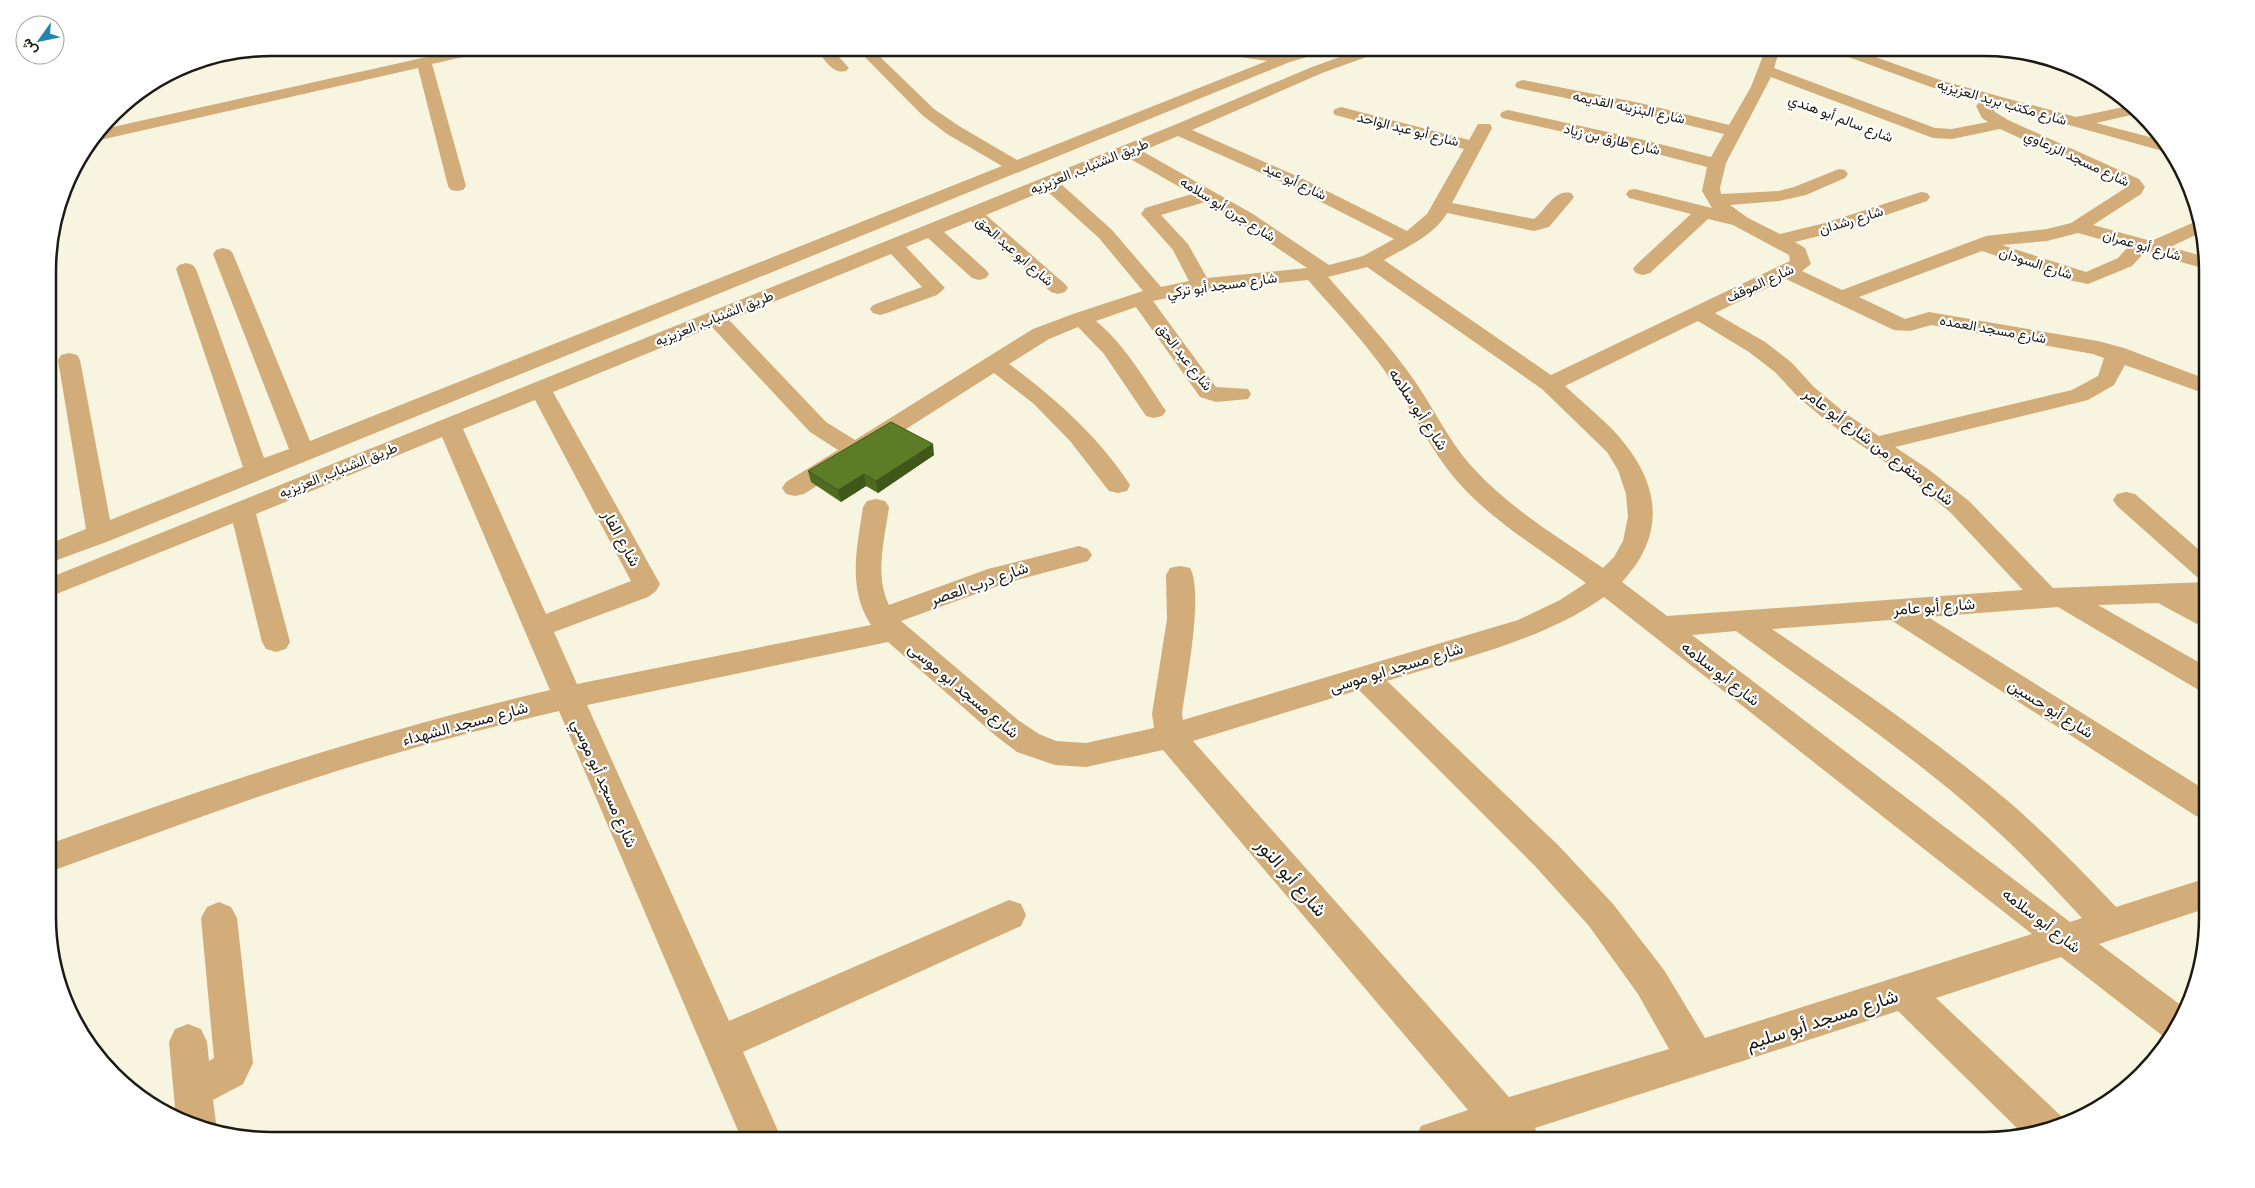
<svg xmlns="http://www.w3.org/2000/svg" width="2255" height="1188" font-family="Cabin,Vazirmatn,sans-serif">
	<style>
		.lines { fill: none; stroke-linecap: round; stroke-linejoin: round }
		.minor { fill: #d2ad79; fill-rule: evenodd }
		.wall { fill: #4f6b20 }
		.shaded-wall { fill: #40571a }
		.building { fill: #5c7c25; stroke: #40571a }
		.labels { text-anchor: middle; stroke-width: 4.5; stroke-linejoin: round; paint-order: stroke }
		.far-street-label { font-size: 14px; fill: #1b1a13; stroke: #fff }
		.street-label { font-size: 16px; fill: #1b1a13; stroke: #fff }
		.near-street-label { font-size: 19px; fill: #1b1a13; stroke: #fff }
		.rim { fill: none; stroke: #1b1a13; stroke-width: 2.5 }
	</style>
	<rect width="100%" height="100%" fill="#f7f4e0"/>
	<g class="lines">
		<path class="minor" d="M 467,48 L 491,48 L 489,51 L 432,64 L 466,186 L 463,190 L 457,191 L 451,190 L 448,186 L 418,68 L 100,140 L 96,139 L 104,129 Z
			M 816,48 L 831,48 L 849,68 L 846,71 C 833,75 823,58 816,48 Z
			M 856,48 L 871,48 L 934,109 L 959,126 L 1017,160 L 1267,61 L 1207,52 L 1202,51 L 1200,48 L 1235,48 L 1284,54 L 1308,48 L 1329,48 L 1327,51 L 1290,62 L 109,541 L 49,563 L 49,544 L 86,529 L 58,360 L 61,355 L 69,353 L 77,355 L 80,360 L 110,520 L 243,467 L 176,269 L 179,265 L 186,263 L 193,265 L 196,269 L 264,458 L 289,449 L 213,254 L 216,250 L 223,248 L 230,250 L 233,254 L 310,441 L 1002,166 L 947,134 L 922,115 Z
			M 946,48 L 981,48 C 975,55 956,55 947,53 L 945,50 Z
			M 1365,48 L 1385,48 L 1383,51 L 1322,73 L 1192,130 L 1301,178 L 1407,231 L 1427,214 L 1464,149 L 1335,115 L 1333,112 L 1335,109 L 1341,107 L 1469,140 L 1478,124 L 1490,124 L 1492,128 L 1452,203 L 1534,219 C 1546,210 1554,189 1571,193 L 1574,197 L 1571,201 L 1549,227 L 1534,231 L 1447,213 C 1435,235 1405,248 1384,260 L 1551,375 L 1790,261 L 1789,255 L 1733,225 L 1708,219 L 1650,273 L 1643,275 L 1636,273 L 1633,269 L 1636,265 L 1691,214 L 1629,198 L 1626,194 L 1629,190 L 1635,189 L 1712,208 L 1702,191 L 1707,167 L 1642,150 L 1502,118 L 1500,115 L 1502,112 L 1508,110 L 1644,140 L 1711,157 L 1724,134 L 1639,113 L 1517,88 L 1515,85 L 1517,82 L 1523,80 L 1640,103 L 1729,125 L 1751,87 L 1766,48 L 1780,48 L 1774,68 L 1935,128 L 1952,129 L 1988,122 L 1982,118 L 1976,106 L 1980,101 L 1931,87 L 1832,51 L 1830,48 L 1850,48 L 1943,81 L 2076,117 L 2133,105 L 2140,113 L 2096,123 L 2165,141 L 2172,153 L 2170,153 L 1993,104 L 1992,106 L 1995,112 L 2008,120 L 2139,179 L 2145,187 L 2141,194 L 2093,225 L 2151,241 L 2197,221 L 2202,232 L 2170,247 L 2206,257 L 2206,269 L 2145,252 L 2132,266 L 2088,284 L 2064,279 L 1982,251 L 1859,297 L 1905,319 L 1929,312 L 2098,341 L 2124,348 L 2206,379 L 2206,394 L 2125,365 L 2114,385 L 2088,400 L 1895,447 L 1928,469 L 1969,501 L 2053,588 L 2207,582 L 2207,601 L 2200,601 L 2207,604 L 2207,627 L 2197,624 L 2158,603 L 2098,605 L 2207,667 L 2207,692 L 2197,689 L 2058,607 L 1928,617 L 2207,791 L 2207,820 L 2196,816 L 1891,620 L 1772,629 C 1852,684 1933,738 2008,801 C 2046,834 2081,870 2116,907 L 2207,878 L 2207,908 L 2099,944 L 2186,1009 L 2184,1016 L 2168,1040 L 2061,957 L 1936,998 L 2061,1116 L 2065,1124 L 2055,1129 L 2024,1135 L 1898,1011 L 1535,1128 L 1540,1140 L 1415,1140 L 1421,1126 L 1468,1110 L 1163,750 L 1086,767 L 1055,765 L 1017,752 L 996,736 L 888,642 L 587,705 L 729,1021 L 1009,900 L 1021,904 L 1026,915 L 1021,926 L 743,1052 L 782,1140 L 742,1140 L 559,711 C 473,731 387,754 303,782 C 218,809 134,842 49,872 L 49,844 C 214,785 379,730 550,690 L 442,437 L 256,514 L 290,642 L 286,649 L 276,652 L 266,649 L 262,642 L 233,523 L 49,597 L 49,578 L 1172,126 L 1312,67 ZM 1771,77 L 1933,138 L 1952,139 L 2000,129 L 2127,187 L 2071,223 L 2047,229 L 1986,236 L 1842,290 L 1802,271 L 1811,264 L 1805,248 L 1795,242 L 1839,231 L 1927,201 L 1930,197 L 1927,193 L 1921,192 L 1825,223 L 1780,234 L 1748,218 L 1730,205 L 1779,201 L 1806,195 L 1845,178 L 1848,174 L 1845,170 L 1839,169 L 1794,187 L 1779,191 L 1721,194 L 1720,188 L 1726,163 ZM 1178,136 L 1288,185 L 1394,239 L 1363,256 L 1329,265 L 1253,214 L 1142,151 ZM 1127,157 L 1192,194 L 1145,208 L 1141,214 L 1173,250 L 1189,281 L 1161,287 L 1112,230 L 1061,184 ZM 1046,190 L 1099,238 L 1143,291 L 1073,314 L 1033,329 L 855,440 L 826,422 L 729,320 L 891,254 L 922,287 L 873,305 L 870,309 L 873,313 L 880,315 L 887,313 L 937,295 L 945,288 L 906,247 L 928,238 L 972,278 L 979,280 L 986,278 L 989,274 L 986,270 L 944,232 L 971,221 L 1051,292 L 1058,294 L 1065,292 L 1068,288 L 1065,284 L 986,215 ZM 1205,202 L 1239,222 L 1307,268 L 1207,278 L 1188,244 L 1161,215 ZM 2078,233 L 2128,247 L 2118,258 L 2086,272 L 2002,245 L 2047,241 ZM 1367,267 L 1542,389 L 1607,452 L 1618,470 L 1626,494 L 1628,517 L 1623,541 L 1614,557 L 1603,568 C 1560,538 1512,510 1476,471 C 1450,444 1435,410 1414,380 C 1388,343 1358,311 1328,277 ZM 1786,279 L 1894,330 L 1910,331 L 1931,325 L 2093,354 L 2104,358 L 2098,376 L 2072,390 L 1879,436 L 1845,413 L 1814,387 L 1791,362 L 1765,342 L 1715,313 ZM 1308,280 C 1337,313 1369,346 1393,383 C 1416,416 1431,451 1457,481 C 1493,522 1543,551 1586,583 L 1560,600 L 1518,620 L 1183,720 L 1182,714 C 1186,684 1204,592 1190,568 L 1180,566 L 1170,568 L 1166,575 L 1167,619 L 1152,714 L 1154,728 L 1086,743 L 1056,741 L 1039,734 L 1018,720 L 901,621 L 1006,583 L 1088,561 L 1092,555 L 1088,549 L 1079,546 L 988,569 L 889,605 C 874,575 885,538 889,507 L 885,501 L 876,499 L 867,501 L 863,507 C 857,548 847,588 871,625 L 577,684 L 554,632 L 648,597 L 656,591 L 660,584 L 553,392 L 712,327 L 810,432 L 838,450 L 786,482 L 782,488 L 786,494 L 795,496 L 804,494 L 994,373 L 1034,404 L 1070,441 L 1109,491 L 1118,493 L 1127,491 L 1130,485 C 1099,437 1055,398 1009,364 L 1049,339 L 1078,327 L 1104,354 L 1146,416 L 1154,418 L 1162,416 L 1166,411 C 1145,380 1125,345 1096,321 L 1136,307 L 1200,397 L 1216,402 L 1248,399 L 1251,394 L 1248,389 L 1216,387 L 1153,301 L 1201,291 ZM 1698,321 L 1749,352 L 1775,372 L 1798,397 L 1829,423 L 1910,479 L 1951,513 L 2023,590 L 1667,616 L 1622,582 C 1663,538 1662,491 1625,444 C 1609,423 1584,404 1565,386 ZM 535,400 L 631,581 L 546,614 L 463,429 ZM 1604,597 L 1651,634 L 2032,934 L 1705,1038 L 1664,970 L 1613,904 L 1559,846 L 1387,681 C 1461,658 1540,642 1604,597 ZM 1736,631 C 1820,693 1908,751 1986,821 C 2020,851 2051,885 2082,918 L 2070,922 L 1692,635 ZM 1359,690 L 1535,866 L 1589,926 L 1638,994 L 1669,1049 L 1509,1097 L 1193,741 Z
			M 2126,492 L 2135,494 L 2206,556 L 2207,580 L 2197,577 L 2117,506 L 2113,500 L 2117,494 Z
			M 219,902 L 231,907 L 237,918 L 253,1063 L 243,1084 L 213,1100 L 216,1123 L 214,1127 L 176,1118 L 169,1042 L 175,1029 L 188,1024 L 201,1029 L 207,1042 L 209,1061 L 214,1058 L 201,918 L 207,907 Z"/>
	</g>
	<path class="wall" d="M 934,455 L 878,493 L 866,486 L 841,502 L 811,482 L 808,471 Z"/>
	<path class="shaded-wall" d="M 933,444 L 934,455 L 878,493 L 876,481 Z
		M 864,474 L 866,486 L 841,502 L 838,490 Z"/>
	<path class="building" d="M 891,422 L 933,444 L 876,481 L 864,474 L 838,490 L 808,471 Z"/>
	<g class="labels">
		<g class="far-street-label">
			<text transform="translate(2002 102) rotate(16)" y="5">شارع مكتب بريد العزيزيه</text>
			<text transform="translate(1629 107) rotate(12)" y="5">شارع البنزينه القديمه</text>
			<text transform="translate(1841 118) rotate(21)" y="5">شارع سالم أبو هندي</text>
			<text transform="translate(1408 129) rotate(14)" y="5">شارع أبو عبد الواحد</text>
			<text transform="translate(1612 139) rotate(13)" y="5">شارع طارق بن زياد</text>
			<text transform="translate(2077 158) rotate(25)" y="5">شارع مسجد الزرعاوي</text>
			<text transform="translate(1089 166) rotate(-22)" y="5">طريق الشنباب, العزيزيه</text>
			<text transform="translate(1295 181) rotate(26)" y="5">شارع أبو عيد</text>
			<text transform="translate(1228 209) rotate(32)" y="5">شارع جرن أبو سلامه</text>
			<text transform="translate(1851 220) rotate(-17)" y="5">شارع رشدان</text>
			<text transform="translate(2142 245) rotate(16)" y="5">شارع أبو عمران</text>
			<text transform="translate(1015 251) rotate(41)" y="5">شارع ابو عبد الحق</text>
			<text transform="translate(2036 263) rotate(18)" y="5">شارع السودان</text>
			<text transform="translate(1760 283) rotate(-25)" y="5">شارع الموقف</text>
			<text transform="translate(1222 285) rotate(-8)" y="5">شارع مسجد أبو تركي</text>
			<text transform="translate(714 318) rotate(-22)" y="5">طريق الشنباب, العزيزيه</text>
			<text transform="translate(1993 329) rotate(10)" y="5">شارع مسجد العمده</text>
			<text transform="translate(1185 357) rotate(52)" y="5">شارع عبد الحق</text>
			<text transform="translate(338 470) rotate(-22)" y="5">طريق الشنباب, العزيزيه</text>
		</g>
		<g class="street-label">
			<text transform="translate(1419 409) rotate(57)" y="6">شارع أبو سلامه</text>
			<text transform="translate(1879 446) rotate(37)" y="6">شارع متفرع من شارع أبو عامر</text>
			<text transform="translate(622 538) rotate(61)" y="6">شارع الفار</text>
			<text transform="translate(979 583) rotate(-19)" y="6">شارع درب العصر</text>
			<text transform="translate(1934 606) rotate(-4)" y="6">شارع أبو عامر</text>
			<text transform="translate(1396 667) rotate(-17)" y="6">شارع مسجد ابو موسى</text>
			<text transform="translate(1721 673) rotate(38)" y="6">شارع أبو سلامه</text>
			<text transform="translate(964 690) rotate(40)" y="6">شارع مسجد ابو موسى</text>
			<text transform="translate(2051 708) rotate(32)" y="6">شارع أبو حسين</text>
			<text transform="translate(465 723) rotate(-15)" y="6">شارع مسجد الشهداء</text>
			<text transform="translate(605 783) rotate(66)" y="6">شارع مسجد أبو موسي</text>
			<text transform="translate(2042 920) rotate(38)" y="6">شارع أبو سلامه</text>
		</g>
		<g class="near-street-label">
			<text transform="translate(1292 877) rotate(49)" y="7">شارع أبو النور</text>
			<text transform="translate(1822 1019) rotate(-18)" y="7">شارع مسجد أبو سليم</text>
		</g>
	</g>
	<path d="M0 0H2255V1188H0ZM271 56H1984A215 215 0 0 1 2199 271V917A215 215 0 0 1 1984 1132H271A215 215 0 0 1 56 917V271A215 215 0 0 1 271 56Z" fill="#fff" fill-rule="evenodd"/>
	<path class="rim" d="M271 56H1984A215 215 0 0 1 2199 271V917A215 215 0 0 1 1984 1132H271A215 215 0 0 1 56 917V271A215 215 0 0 1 271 56Z"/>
	<g transform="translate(40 40) rotate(237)"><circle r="24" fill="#ffffff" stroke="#a4a3a1"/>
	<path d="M0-4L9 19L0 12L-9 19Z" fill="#2284af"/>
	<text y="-8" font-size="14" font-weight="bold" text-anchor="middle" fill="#1b1a13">ش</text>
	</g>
</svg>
